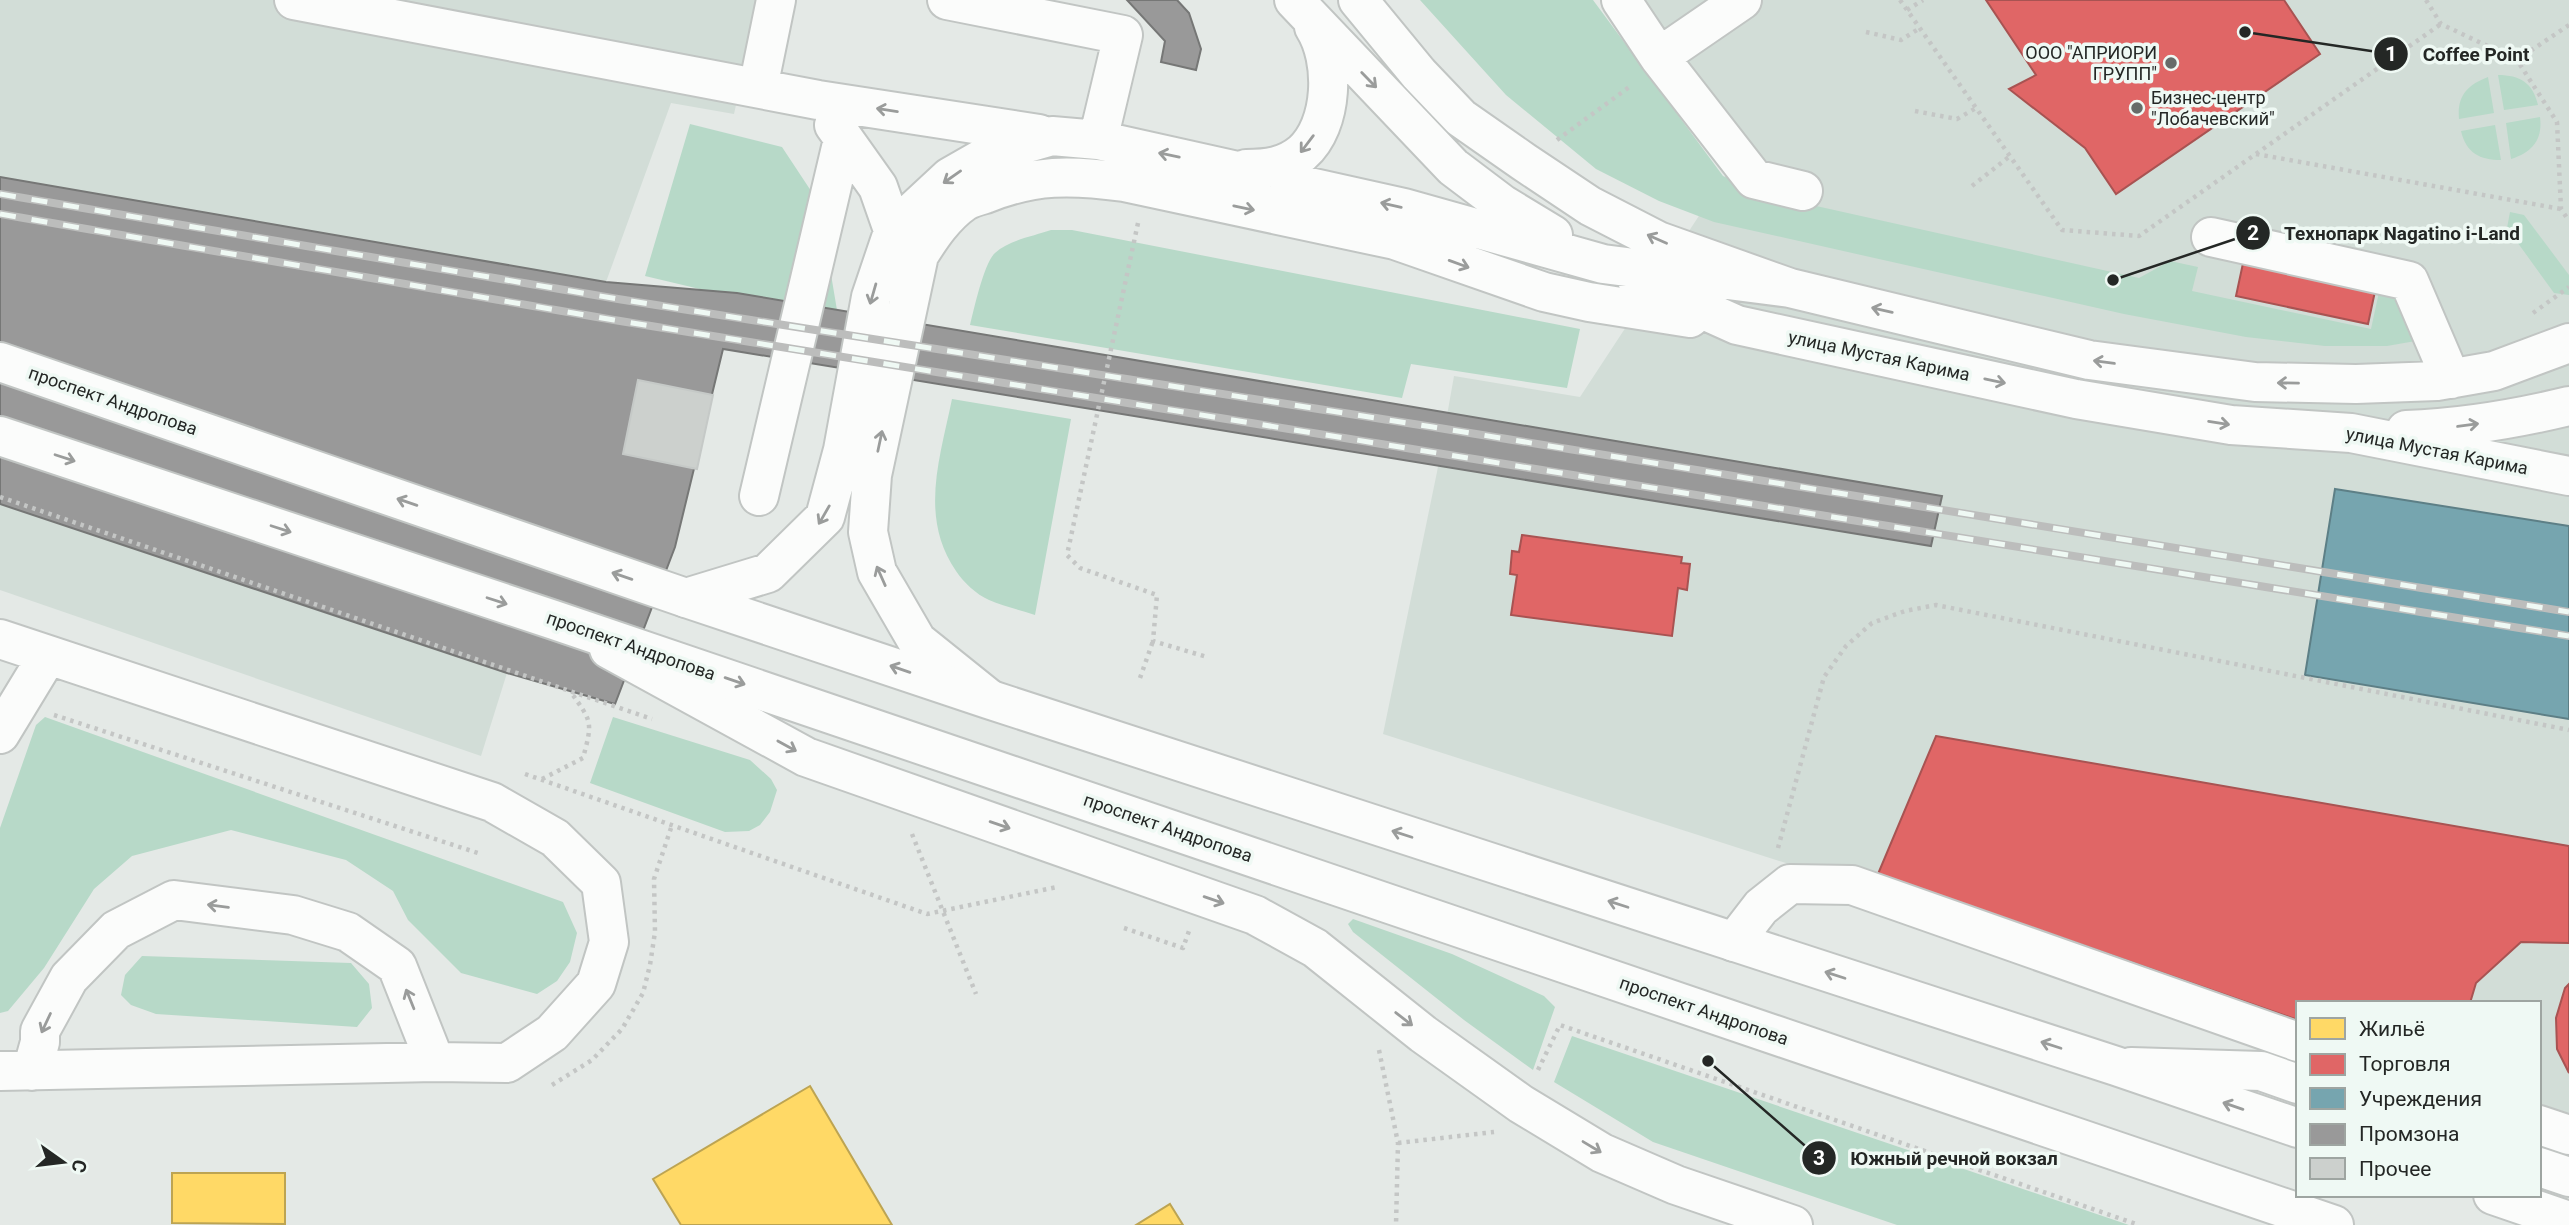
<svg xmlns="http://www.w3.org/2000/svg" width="2569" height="1225" font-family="Roboto,sans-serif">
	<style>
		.built { fill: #d2ddd7 }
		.green { fill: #b7d9c8 }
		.homes { fill: #ffd966; stroke: #bda452; stroke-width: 2 }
		.shops { fill: #e06666; stroke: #a85352; stroke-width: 2 }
		.public { fill: #76a5af; stroke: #5d7f86; stroke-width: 2 }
		.industry { fill: #999; stroke: #767776; stroke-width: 2 }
		.building { fill: #ccd0cd; stroke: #c5c9c7; stroke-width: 2 }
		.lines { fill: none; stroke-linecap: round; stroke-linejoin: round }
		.minor-casing { stroke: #c1c5c3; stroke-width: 42 }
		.major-casing { stroke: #c1c5c3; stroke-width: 42 }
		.path { stroke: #c4c6c5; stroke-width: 4.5; stroke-dasharray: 3.5 5; stroke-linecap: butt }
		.minor { stroke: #fbfcfb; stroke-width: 38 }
		.major { stroke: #fbfcfb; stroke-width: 38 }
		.rail-casing { stroke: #bcbdbc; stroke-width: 8 }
		.rail { stroke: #eff9f4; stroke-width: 5; stroke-dasharray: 16; stroke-linecap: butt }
		.oneway { stroke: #9a9c9b }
		.poi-dot { fill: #676b69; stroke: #eff9f4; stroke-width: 2.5 }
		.labels { text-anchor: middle; stroke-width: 7; stroke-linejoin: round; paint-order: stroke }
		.poi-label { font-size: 18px; fill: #242725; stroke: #eff9f4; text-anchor: end }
		.street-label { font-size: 18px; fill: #242725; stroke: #eff9f4 }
		.leader { fill: none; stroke: #242725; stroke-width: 2.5 }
		.callout-dot { fill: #242725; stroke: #eff9f4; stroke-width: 2.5 }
		.mark-label { font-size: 21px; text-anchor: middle; font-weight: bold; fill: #fff }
		.callout-label { font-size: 19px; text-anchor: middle; font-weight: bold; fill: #242725; stroke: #eff9f4; stroke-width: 7; stroke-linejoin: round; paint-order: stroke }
	</style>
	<rect width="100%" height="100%" fill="#e4e9e6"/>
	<path class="built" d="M 0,0 L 759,0 L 734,114 L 671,103 L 606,282 L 0,177 Z
		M 1617,0 L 2569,0 L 2569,1113 L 2539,1104 L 2539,1003 L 2298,1003 L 2298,1027 L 1383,734 L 1437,472 L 1454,376 L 1580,397 L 1733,164 Z
		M 0,503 L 507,673 L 481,756 L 0,590 Z"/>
	<path class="green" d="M 1420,0 L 1593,0 L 1723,176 L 1762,194 L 2139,278 L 2170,261 L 2198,267 L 2192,291 L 2371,329 L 2381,283 L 2403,289 L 2427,339 L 2387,346 L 2325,346 L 2246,337 L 2124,314 L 1714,222 L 1659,201 L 1596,169 L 1506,95 Z
		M 2498,75 C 2520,75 2533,83 2538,105 L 2504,110 Z
		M 2488,77 L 2494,113 L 2459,119 C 2457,96 2467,85 2488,77 Z
		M 2540,117 C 2543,140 2532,152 2511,159 L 2506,123 Z
		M 690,124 L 782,147 L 819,203 L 839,322 L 645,276 Z
		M 2495,125 L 2501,160 C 2480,160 2466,153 2461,131 Z
		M 2510,212 L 2524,215 L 2569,275 L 2569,295 L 2554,293 L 2507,228 Z
		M 1051,230 L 1072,230 L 1580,329 L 1567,388 L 1411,364 L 1402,398 L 970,325 C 974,309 984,263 995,253 C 1009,240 1034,236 1051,230 Z
		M 952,399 L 1071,419 L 1035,615 C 1020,610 1003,606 989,600 C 976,594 964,583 956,571 C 919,517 940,458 952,399 Z
		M 45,717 L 563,902 L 577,933 L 570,962 L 557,981 L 537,994 L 461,973 L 408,920 L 393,891 L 346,860 L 231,830 L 132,856 L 94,889 L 44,968 L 8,1011 L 0,1013 L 0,828 L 36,725 Z
		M 613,717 L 750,760 L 771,779 L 777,790 L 770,812 L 760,825 L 749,831 L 725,832 L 590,783 Z
		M 1353,919 L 1452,954 L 1544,996 L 1555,1007 L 1533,1070 L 1464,1020 L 1353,932 L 1348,924 Z
		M 142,956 L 351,963 L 369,984 L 372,1008 L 357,1027 L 156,1014 L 131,1005 L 121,995 L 125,975 Z
		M 1572,1036 L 2129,1225 L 1897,1225 L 1653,1142 L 1554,1082 Z"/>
	<path class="homes" d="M 810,1086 L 892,1225 L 681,1225 L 653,1179 Z
		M 172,1173 L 285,1173 L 285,1224 L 172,1223 Z
		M 1170,1204 L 1183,1225 L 1136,1225 Z"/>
	<path class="shops" d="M 1986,0 L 2284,0 L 2320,54 L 2116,194 L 2085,148 L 2009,89 L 2036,75 Z
		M 2245,254 L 2377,282 L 2368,324 L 2236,296 Z
		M 1522,535 L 1682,557 L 1681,563 L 1690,564 L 1687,590 L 1678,588 L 1672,636 L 1511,615 L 1517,575 L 1510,574 L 1512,551 L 1519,552 Z
		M 1936,736 L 2569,846 L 2569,943 L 2521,942 L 2476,983 L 2470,1003 L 2298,1003 L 2298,1020 L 1878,874 Z
		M 2569,984 L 2569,1073 L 2557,1049 L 2556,1018 L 2565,988 Z"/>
	<path class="public" d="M 2335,489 L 2569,526 L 2569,719 L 2305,675 Z"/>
	<path class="industry" d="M 1127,0 L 1177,0 L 1189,13 L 1201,49 L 1196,70 L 1161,62 L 1165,41 Z
		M 0,177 L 606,282 L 737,293 L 1942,496 L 1931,546 L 723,349 L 675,547 L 615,704 L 507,673 L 0,504 Z"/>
	<path class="building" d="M 638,380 L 713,395 L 697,469 L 623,454 Z"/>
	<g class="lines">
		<g class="minor-casing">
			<path id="minor" d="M 294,0 L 818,100 L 1039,134
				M 947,0 L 1123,35 L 1098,140
				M 1294,0 L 1453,167 L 1502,204 L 1553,235
				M 1358,0 L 1419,74 L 1461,118 L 1524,162 L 1590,206 L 1658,241 L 1790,288 L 2089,360 L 2255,382 L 2356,384 L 2437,381 L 2494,371 L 2569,343
				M 1621,0 L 1659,57 L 1742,0
				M 1659,57 L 1754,179 L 1803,191
				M 758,88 L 776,0
				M 834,125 L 878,187 L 900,250
				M 1246,169 C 1267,169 1285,167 1302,153 C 1334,125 1335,60 1314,27
				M 2211,237 L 2409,281 L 2451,379
				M 1637,280 L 1737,325 L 2076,399 L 2231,425 L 2351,433 L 2569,476
				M 2406,430 C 2461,428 2515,419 2569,406
				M 759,496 L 843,139
				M 686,598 L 768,573 L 825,517 L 843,450 L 871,297 L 894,229 L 950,177 L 992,153 L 1052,136 L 1098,140 L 1404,208 L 1603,264 L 1790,288
				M 0,639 L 492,802 L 555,838 L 601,883 L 609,942 L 596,984 L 552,1033 L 507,1063 L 435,1062 L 0,1071
				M 609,649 L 806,757 L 1255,915 L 1315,948 L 1423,1034 L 1521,1104 L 1602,1153 L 1676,1185 L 1793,1225
				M 988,698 L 917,641 L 877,572 L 868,532 L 872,475 L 919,255 C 931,236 945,215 964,202 C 970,198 978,196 985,194 C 1034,174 1072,175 1124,182 L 1395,240 L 1544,292 L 1589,302 L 1690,318
				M 0,734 L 48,655
				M 1734,942 L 1761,907 L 1790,884 L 1852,885 L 2298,1042
				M 2131,1067 L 2261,1071 L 2298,1084
				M 32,1071 L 40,1042 L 40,1031 L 69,978 L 116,930 L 174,900 L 293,915 L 348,932 L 397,966 L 435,1062
				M 2539,1125 L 2569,1135
				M 2539,1167 L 2569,1177"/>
		</g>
		<g class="major-casing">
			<path id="major" d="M 0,362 L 686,598 L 988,699 L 2116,1066 L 2298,1128
				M 0,436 L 554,620 L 2334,1225
				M 2493,1195 L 2569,1221"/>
		</g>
		<path class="path" d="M 1900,0 L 2062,230 L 2139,236 L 2441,24
			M 2426,0 L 2441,24 L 2517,60
			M 1907,10 L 1923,0
			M 2569,25 L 2517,60 L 2557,122 L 2561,209 L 2569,221
			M 1866,32 L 1901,40 L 1920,28
			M 1915,111 L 1957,119 L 1976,108
			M 1557,140 L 1632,85
			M 2256,154 L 2561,209
			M 1972,186 L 2010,156
			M 1138,223 L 1067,555 L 1080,568 L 1157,595 L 1153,641 L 1207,657
			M 2533,313 L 2569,287
			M 0,497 L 652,719
			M 1140,678 L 1153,641
			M 54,715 L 478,853
			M 525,774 L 927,914 L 1057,887
			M 542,779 L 583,758 C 593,721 592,722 570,691
			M 912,834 L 976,994
			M 1778,848 L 1824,677 L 1846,646 L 1872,623 L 1905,611 L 1936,605 L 2569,730
			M 1124,928 L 1183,948 L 1189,931
			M 1379,1050 L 1398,1143 L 1396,1225
			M 1538,1070 L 1560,1025 L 2139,1225
			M 552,1085 L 592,1060 L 622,1029 L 643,993 L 650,965 L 655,932 L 654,879 L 672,825
			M 1398,1143 L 1494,1132"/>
		<use href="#minor" class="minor"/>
		<use href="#major" class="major"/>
		<g class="rail-casing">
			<path id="rail" d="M 0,194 L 618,299 L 1433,427 L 2569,612
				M 0,214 L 614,320 L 2569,636"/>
		</g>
		<use href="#rail" class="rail"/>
	</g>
	<defs><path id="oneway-shaft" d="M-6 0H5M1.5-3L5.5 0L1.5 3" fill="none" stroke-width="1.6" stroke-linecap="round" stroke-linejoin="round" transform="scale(1.75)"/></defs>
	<g class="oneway">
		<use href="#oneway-shaft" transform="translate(1369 80) rotate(46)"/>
		<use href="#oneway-shaft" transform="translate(887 110) rotate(-171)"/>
		<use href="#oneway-shaft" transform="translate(1307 144) rotate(127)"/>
		<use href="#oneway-shaft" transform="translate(1169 155) rotate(-168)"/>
		<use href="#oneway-shaft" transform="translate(952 177) rotate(145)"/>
		<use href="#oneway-shaft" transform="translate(1391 205) rotate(-167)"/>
		<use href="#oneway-shaft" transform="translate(1244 208) rotate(12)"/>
		<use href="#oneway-shaft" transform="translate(1657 239) rotate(-156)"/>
		<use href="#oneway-shaft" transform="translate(1459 264) rotate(20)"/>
		<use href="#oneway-shaft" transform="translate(873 294) rotate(106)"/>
		<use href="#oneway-shaft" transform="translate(1882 310) rotate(-167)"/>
		<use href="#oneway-shaft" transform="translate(2104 362) rotate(-172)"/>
		<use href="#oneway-shaft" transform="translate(1995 381) rotate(12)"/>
		<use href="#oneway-shaft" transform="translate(2288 383) rotate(-179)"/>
		<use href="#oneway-shaft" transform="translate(2219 423) rotate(9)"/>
		<use href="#oneway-shaft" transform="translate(2468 425) rotate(-8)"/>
		<use href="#oneway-shaft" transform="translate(880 441) rotate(-78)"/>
		<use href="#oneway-shaft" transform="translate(65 458) rotate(18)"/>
		<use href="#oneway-shaft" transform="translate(407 502) rotate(-161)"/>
		<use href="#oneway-shaft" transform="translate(824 515) rotate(120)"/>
		<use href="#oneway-shaft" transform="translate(281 529) rotate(18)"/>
		<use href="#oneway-shaft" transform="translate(622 576) rotate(-161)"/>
		<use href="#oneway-shaft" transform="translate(881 576) rotate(-114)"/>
		<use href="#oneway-shaft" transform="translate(497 601) rotate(18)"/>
		<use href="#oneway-shaft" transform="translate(900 669) rotate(-161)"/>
		<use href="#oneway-shaft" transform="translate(735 681) rotate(19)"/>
		<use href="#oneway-shaft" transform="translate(787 746) rotate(29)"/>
		<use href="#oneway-shaft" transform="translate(1000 825) rotate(19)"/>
		<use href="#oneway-shaft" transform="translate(1402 834) rotate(-162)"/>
		<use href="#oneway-shaft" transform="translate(1214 900) rotate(19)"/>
		<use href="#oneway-shaft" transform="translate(1618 904) rotate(-162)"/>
		<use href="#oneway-shaft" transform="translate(218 906) rotate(-173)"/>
		<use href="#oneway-shaft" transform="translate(1835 975) rotate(-162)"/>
		<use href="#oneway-shaft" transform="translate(410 999) rotate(-112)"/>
		<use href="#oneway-shaft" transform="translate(1404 1019) rotate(38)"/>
		<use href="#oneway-shaft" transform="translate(46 1023) rotate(115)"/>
		<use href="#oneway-shaft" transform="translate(2051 1045) rotate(-162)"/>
		<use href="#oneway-shaft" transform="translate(2233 1106) rotate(-161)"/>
		<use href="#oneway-shaft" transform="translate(1592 1147) rotate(31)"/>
	</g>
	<g class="poi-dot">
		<circle cx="2171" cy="63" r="7"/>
		<circle cx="2137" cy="108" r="7"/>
	</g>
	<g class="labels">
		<g class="poi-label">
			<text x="2157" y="59">ООО "АПРИОРИ<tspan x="2157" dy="21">ГРУПП"</tspan></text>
			<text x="2151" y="104" text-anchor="start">Бизнес-центр<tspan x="2151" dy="21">"Лобачевский"</tspan></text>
		</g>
		<g class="street-label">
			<text transform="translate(1879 356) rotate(12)" y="6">улица Мустая Карима</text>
			<text transform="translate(113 401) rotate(19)" y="6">проспект Андропова</text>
			<text transform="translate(2437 451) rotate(11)" y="6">улица Мустая Карима</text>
			<text transform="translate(631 646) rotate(19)" y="6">проспект Андропова</text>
			<text transform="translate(1168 828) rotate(19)" y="6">проспект Андропова</text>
			<text transform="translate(1704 1011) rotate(19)" y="6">проспект Андропова</text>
		</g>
	</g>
	<path class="leader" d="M2245 32L2391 54M2113 280L2253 233M1708 1061L1819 1158"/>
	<g class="callout-dot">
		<circle cx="2245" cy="32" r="7"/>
		<circle cx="2113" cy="280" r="7"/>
		<circle cx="1708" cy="1061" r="7"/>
		<circle cx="2391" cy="54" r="18"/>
		<circle cx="2253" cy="233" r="18"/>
		<circle cx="1819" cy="1158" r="18"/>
	</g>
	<g class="mark-label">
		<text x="2391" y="61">1</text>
		<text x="2253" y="240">2</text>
		<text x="1819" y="1165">3</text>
	</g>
	<g class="callout-label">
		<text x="2476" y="61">Coffee Point</text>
		<text x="2402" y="240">Технопарк Nagatino i-Land</text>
		<text x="1954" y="1165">Южный речной вокзал</text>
	</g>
	<rect x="2296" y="1001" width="245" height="196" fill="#eff9f4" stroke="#9ea5a1" stroke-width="2"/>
	<rect x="2310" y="1018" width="35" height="21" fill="#ffd966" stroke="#9ea5a1" stroke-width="2"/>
	<text x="2359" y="1036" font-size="21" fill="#242725">Жильё</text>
	<rect x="2310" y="1054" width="35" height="21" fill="#e06666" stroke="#9ea5a1" stroke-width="2"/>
	<text x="2359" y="1071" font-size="21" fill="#242725">Торговля</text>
	<rect x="2310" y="1088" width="35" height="21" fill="#76a5af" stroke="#9ea5a1" stroke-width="2"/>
	<text x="2359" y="1106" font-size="21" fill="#242725">Учреждения</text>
	<rect x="2310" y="1124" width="35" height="21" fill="#999999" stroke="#9ea5a1" stroke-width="2"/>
	<text x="2359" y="1141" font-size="21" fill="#242725">Промзона</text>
	<rect x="2310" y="1158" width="35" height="21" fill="#ccd0cd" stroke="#9ea5a1" stroke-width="2"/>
	<text x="2359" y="1176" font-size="21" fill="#242725">Прочее</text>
	<g transform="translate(63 1162) rotate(104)" stroke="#eff9f4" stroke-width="5" paint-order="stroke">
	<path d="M0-5L12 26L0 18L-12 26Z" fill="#242725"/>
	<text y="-10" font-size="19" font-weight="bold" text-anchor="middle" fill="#242725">С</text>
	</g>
</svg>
